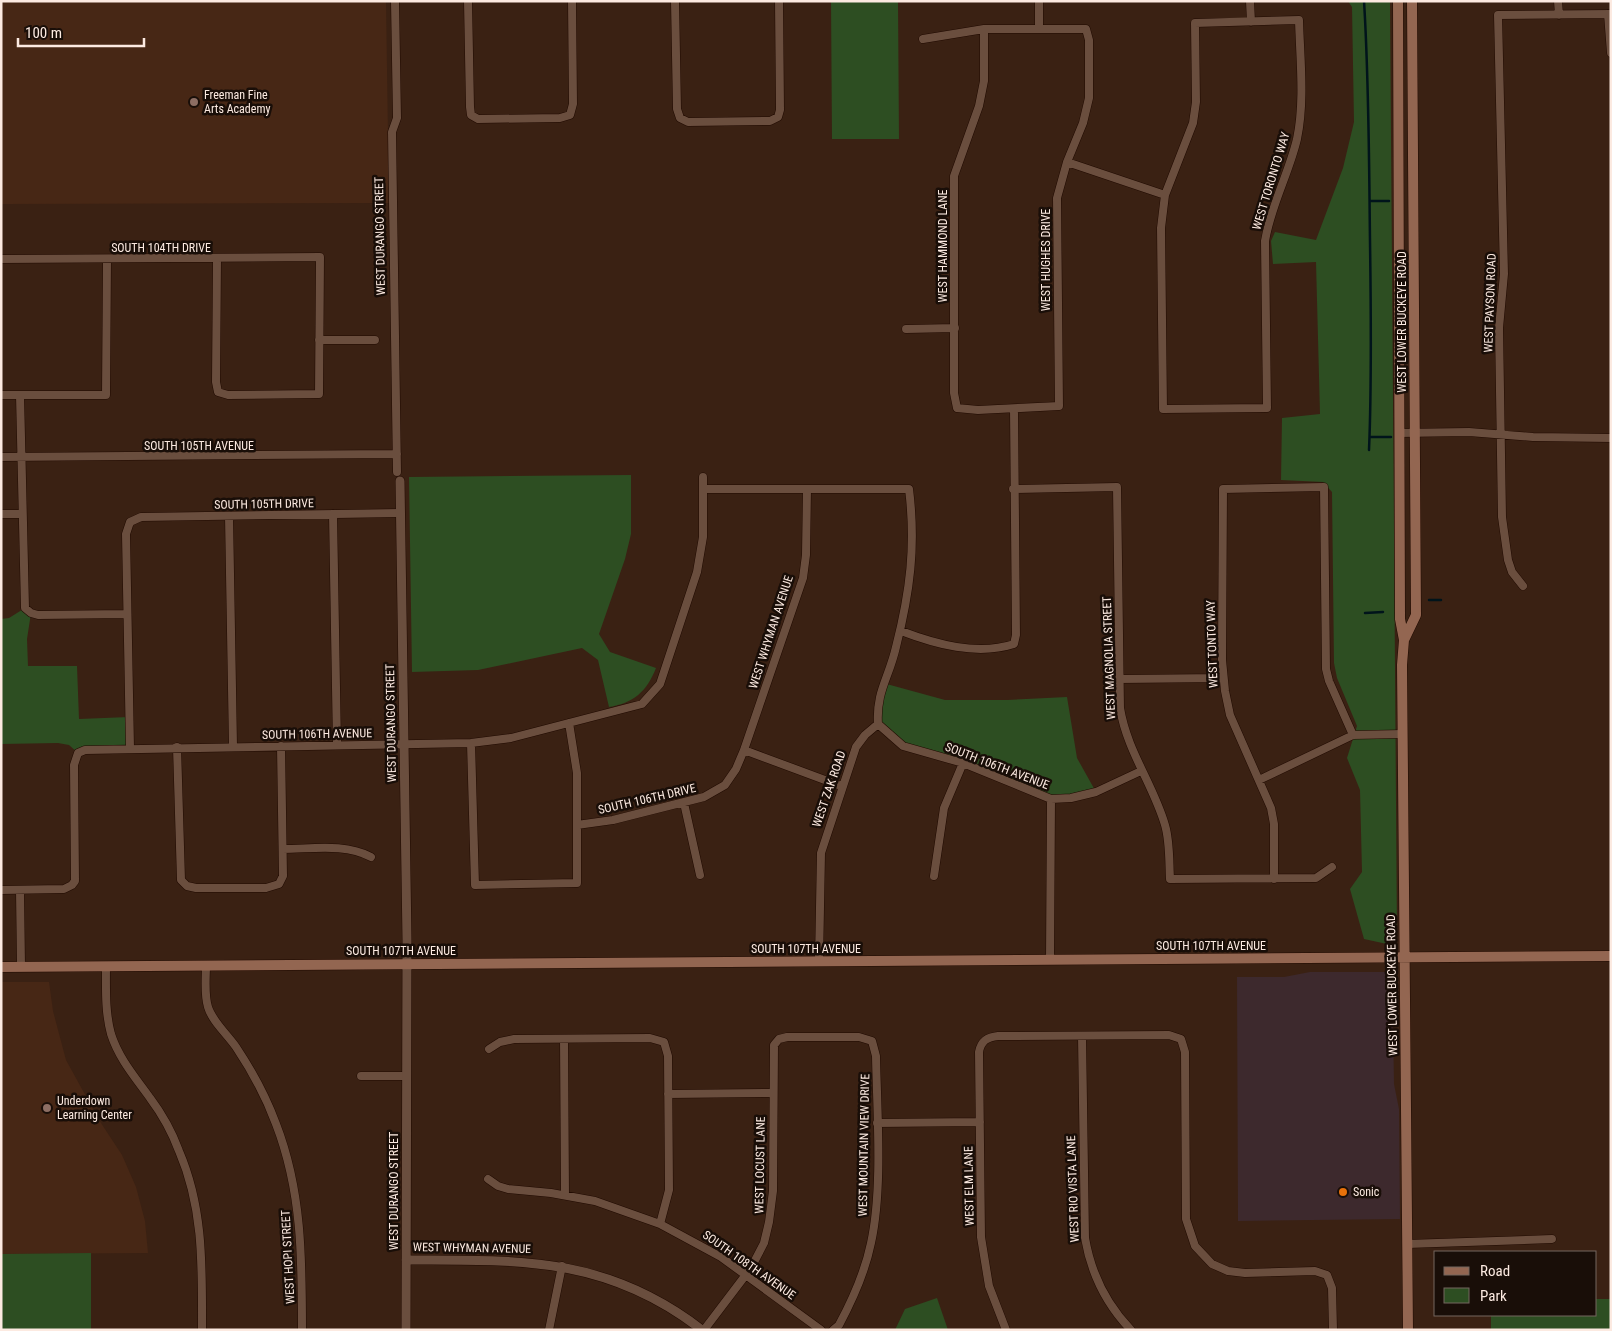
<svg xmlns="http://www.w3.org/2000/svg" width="1612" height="1331" font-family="'Roboto Condensed',sans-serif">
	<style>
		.commercial { fill: #3d292d }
		.built { fill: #472715 }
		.green { fill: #2d4e22 }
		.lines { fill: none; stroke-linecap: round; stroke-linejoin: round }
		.stream { stroke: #00141b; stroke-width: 2.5 }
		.minor-casing { stroke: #200a00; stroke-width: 9 }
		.tertiary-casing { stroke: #200a00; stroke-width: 10 }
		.secondary-casing { stroke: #200a00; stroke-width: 11 }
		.minor { stroke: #6a4e3e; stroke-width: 8 }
		.tertiary { stroke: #6a4e3e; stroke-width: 9 }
		.secondary { stroke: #936651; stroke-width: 10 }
		.education-dot { fill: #8d6e63; stroke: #190e08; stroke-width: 2 }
		.food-dot { fill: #e8710a; stroke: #190e08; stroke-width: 2 }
		.labels { text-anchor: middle; stroke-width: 5; stroke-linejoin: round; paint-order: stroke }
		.poi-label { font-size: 12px; fill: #fceae1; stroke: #190e08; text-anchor: start }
		.street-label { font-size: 12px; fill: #fceae1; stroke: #190e08 }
	</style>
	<rect width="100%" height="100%" fill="#3a2113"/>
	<path class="commercial" d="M 1310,972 L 1388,972 L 1394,975 L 1397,984 L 1398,999 L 1393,1023 L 1394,1084 L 1399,1109 L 1400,1219 L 1238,1221 L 1237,977 L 1284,977 Z"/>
	<path class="built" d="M 1,1 L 386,1 L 389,203 L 1,204 Z
		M 1,982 L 49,982 L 53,1011 L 66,1060 L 99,1120 L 122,1155 L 136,1187 L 145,1221 L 148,1253 L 1,1254 Z"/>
	<path class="green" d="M 831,1 L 898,1 L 899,139 L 832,139 Z
		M 1348,1 L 1390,1 L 1397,934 L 1387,944 L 1364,939 L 1350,889 L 1362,872 L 1360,790 L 1347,758 L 1357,726 L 1337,678 L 1334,663 L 1332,492 L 1323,482 L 1281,480 L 1282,418 L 1320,414 L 1316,262 L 1273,264 L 1271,241 L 1275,232 L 1316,240 L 1343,168 L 1354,122 L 1352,7 Z
		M 631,475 L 631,534 L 625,559 L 599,634 L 610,652 L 656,668 C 647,691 634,703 609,707 L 598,660 L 582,648 L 478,670 L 412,672 L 409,477 Z
		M 25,608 L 31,613 L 27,639 L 28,666 L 77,666 L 79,719 L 129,717 L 130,748 L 78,753 L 69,745 L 58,743 L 1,744 L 1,619 L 9,618 Z
		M 883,683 L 945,700 L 1007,700 L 1067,697 L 1077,758 L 1096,792 L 1051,799 L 963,763 L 903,746 L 878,724 Z
		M 91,1253 L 91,1330 L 1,1330 L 1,1254 Z
		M 937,1298 L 948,1330 L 895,1330 L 905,1309 Z
		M 1596,1299 L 1611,1299 L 1611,1330 L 1491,1330 L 1491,1315 L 1596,1315 Z"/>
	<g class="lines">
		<path class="stream" d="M 1364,1 C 1369,81 1369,161 1370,241 C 1371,311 1372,380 1369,450
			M 1370,201 L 1389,201
			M 1370,437 L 1391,437
			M 1429,600 L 1441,600
			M 1365,613 L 1383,612"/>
		<g class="minor-casing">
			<path id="minor" d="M 395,1 L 397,118 L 392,132 L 397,472
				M 468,1 L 470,107 L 471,115 L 478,119 L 560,118 L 570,115 L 573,104 L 572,1
				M 675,1 L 677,109 L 680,118 L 688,122 L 770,121 L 778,117 L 780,110 L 779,1
				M 1039,1 L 1039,29
				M 1250,1 L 1251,22
				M 1558,1 L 1559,15
				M 1608,14 L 1611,53
				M 1299,20 C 1300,59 1305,101 1297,139 C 1289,173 1271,205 1265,241 L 1267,408 L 1163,409 L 1161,228 L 1165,195 L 1193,123 L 1196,102 L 1195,23 Z
				M 923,39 L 984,29 L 1086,29 L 1089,40 L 1089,98 L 1083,123 L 1067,162 L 1057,198 L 1059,406 L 978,410 L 957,408 L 954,393 L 954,176 L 979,106 L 984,81 L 984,29
				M 1067,162 L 1165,195
				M 1,259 L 320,257 L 319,394 L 228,395 L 218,392 L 216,382 L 217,259
				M 906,329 L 955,328
				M 319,340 L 375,340
				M 1,395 L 106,395 L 107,259
				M 20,395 L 25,608 L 31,613 L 38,615 L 127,614
				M 1399,433 L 1469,432 L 1533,437 L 1611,438
				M 1,457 L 397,454
				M 703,489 L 909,489 C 916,546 910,592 896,647 C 889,678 876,691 878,724
				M 1013,489 L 1117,487 L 1120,708 C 1127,751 1153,784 1165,825 C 1170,842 1169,861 1170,879 L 1316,878 L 1332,867
				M 1,514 L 22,514
				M 333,514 L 337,745
				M 229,516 L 233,746
				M 1523,586 L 1512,572 L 1508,560 L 1502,517 L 1499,328 L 1504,274 L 1498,15 L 1611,14
				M 901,631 C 935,644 977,656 1014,644 L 1016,635 L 1014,409
				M 1119,679 L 1223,678
				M 878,724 L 903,746 L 963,763 L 1051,799 L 1071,798 L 1096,792 L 1141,771
				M 471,743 L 475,885 L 577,883 L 577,773 L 569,723
				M 177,747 L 181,880 L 187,886 L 196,888 L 266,888 L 279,884 L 283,876 L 281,746
				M 130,748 L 126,534 L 130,522 L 141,517 L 400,513
				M 744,750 L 841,786
				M 1259,780 L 1353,735 L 1402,734
				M 684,803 L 700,875
				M 577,825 L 613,820 L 704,797 L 725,785 L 736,769 L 744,750 L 803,578 L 806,555 L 807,489
				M 283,849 C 312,849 345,843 371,857
				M 934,876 L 944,808 L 963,763
				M 1274,879 L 1274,824 L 1271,808 L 1230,715 L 1225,691 L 1222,660 L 1223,489 L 1324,487 L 1326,669 L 1329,681 L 1353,735
				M 1,890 L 64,889 L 72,885 L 75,881 L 74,765 L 78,753 L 85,750 L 471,743 L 511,738 L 642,704 L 660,684 L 697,572 L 703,537 L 703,477
				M 20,890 L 21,966
				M 1050,960 L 1051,799
				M 819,961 L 821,853 L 856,747 L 865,735 L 878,724
				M 206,965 C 206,978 204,994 208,1007 C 212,1021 227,1034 236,1047 C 252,1071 266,1097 276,1124 C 302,1191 302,1259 302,1330
				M 106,966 C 106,989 105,1012 111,1034 C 119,1059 135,1077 150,1098 C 162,1114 172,1132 179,1151 C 204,1209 202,1268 202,1330
				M 1082,1036 L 1085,1238 C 1091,1273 1106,1304 1131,1330
				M 564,1039 L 565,1195
				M 489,1049 L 500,1042 L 514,1039 L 650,1038 L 664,1042 L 668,1056 L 669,1190 L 660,1224
				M 361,1076 L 406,1076
				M 668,1094 L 773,1093
				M 877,1123 L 980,1122
				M 488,1179 L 498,1186 L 508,1189 L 551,1193 L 595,1201 L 660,1224 L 721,1257 L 821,1330
				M 1407,1244 L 1552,1239
				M 549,1330 L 562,1266
				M 704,1330 L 751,1268 L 764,1243 L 769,1222 L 773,1191 L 774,1045 L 779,1039 L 787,1037 L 859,1037 L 872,1041 L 876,1056 C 877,1113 883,1188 871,1243 C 865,1272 853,1299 839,1325 L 833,1330
				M 1006,1330 L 989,1286 L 981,1237 L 979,1052 C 981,1041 987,1037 998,1036 L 1169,1035 L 1181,1039 L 1185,1052 L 1186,1219 L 1195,1246 L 1212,1264 L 1228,1271 L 1245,1273 L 1315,1271 L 1327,1275 L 1332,1288 L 1333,1330"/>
		</g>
		<g class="tertiary-casing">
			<path id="tertiary" d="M 400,481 L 407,940 L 406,1330
				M 406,1260 C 519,1260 607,1256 702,1330"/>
		</g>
		<g class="secondary-casing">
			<path id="secondary" d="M 1398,1 L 1400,619 L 1404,640 L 1402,665 L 1408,1330
				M 1404,640 L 1416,615 L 1412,1
				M 1,967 L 1611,956"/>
		</g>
		<use href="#minor" class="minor"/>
		<use href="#tertiary" class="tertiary"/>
		<use href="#secondary" class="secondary"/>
	</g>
	<g class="education-dot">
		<circle cx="194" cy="102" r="5"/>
		<circle cx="47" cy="1108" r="5"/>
	</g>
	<circle class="food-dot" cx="1343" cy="1192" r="5"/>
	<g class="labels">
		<g class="poi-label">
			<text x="204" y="99">Freeman Fine<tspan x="204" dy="14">Arts Academy</tspan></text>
			<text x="57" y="1105">Underdown<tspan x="57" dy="14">Learning Center</tspan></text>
			<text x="1353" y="1196">Sonic</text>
		</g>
		<g class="street-label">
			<text transform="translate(1271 181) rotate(-73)" y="4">WEST TORONTO WAY</text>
			<text transform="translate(380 236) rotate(-91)" y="4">WEST DURANGO STREET</text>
			<text transform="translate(943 246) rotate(-90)" y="4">WEST HAMMOND LANE</text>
			<text x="161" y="252">SOUTH 104TH DRIVE</text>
			<text transform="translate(1046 260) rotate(-90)" y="4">WEST HUGHES DRIVE</text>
			<text transform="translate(1490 303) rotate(-88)" y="4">WEST PAYSON ROAD</text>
			<text transform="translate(1402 322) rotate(-90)" y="4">WEST LOWER BUCKEYE ROAD</text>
			<text x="199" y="450">SOUTH 105TH AVENUE</text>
			<text transform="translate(264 504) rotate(-1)" y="4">SOUTH 105TH DRIVE</text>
			<text transform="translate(771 632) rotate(-72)" y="4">WEST WHYMAN AVENUE</text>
			<text transform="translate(1212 644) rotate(-92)" y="4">WEST TONTO WAY</text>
			<text transform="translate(1109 658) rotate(-92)" y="4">WEST MAGNOLIA STREET</text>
			<text transform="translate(391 723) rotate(-91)" y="4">WEST DURANGO STREET</text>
			<text transform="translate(317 734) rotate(-1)" y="4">SOUTH 106TH AVENUE</text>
			<text transform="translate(997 766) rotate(21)" y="4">SOUTH 106TH AVENUE</text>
			<text transform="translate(829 789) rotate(-71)" y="4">WEST ZAK ROAD</text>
			<text transform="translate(647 799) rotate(-13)" y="4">SOUTH 106TH DRIVE</text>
			<text x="1211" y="950">SOUTH 107TH AVENUE</text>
			<text x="806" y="953">SOUTH 107TH AVENUE</text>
			<text x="401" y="955">SOUTH 107TH AVENUE</text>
			<text transform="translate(1392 985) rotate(-91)" y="4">WEST LOWER BUCKEYE ROAD</text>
			<text transform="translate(864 1145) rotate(-89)" y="4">WEST MOUNTAIN VIEW DRIVE</text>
			<text transform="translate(760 1165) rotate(-89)" y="4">WEST LOCUST LANE</text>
			<text transform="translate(969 1186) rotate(-91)" y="4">WEST ELM LANE</text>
			<text transform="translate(1073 1189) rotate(-92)" y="4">WEST RIO VISTA LANE</text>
			<text transform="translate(394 1191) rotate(-90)" y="4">WEST DURANGO STREET</text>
			<text transform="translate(472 1248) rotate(1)" y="4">WEST WHYMAN AVENUE</text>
			<text transform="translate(288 1257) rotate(-93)" y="4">WEST HOPI STREET</text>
			<text transform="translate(749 1265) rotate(35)" y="4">SOUTH 108TH AVENUE</text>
		</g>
	</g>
	<rect width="1612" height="1331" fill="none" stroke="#fceae1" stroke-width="5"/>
	<rect x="1434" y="1251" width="162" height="65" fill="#190e08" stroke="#74665f"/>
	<rect x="1444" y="1267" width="25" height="8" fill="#936651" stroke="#74665f"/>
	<text x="1480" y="1276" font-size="15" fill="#fceae1">Road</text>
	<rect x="1444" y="1288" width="25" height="15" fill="#2d4e22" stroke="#74665f"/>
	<text x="1480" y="1301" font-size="15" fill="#fceae1">Park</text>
	<path d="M18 38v8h126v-8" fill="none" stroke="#fceae1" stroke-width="2.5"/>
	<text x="25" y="38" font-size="15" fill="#fceae1" stroke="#190e08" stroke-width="4" paint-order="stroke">100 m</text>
</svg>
